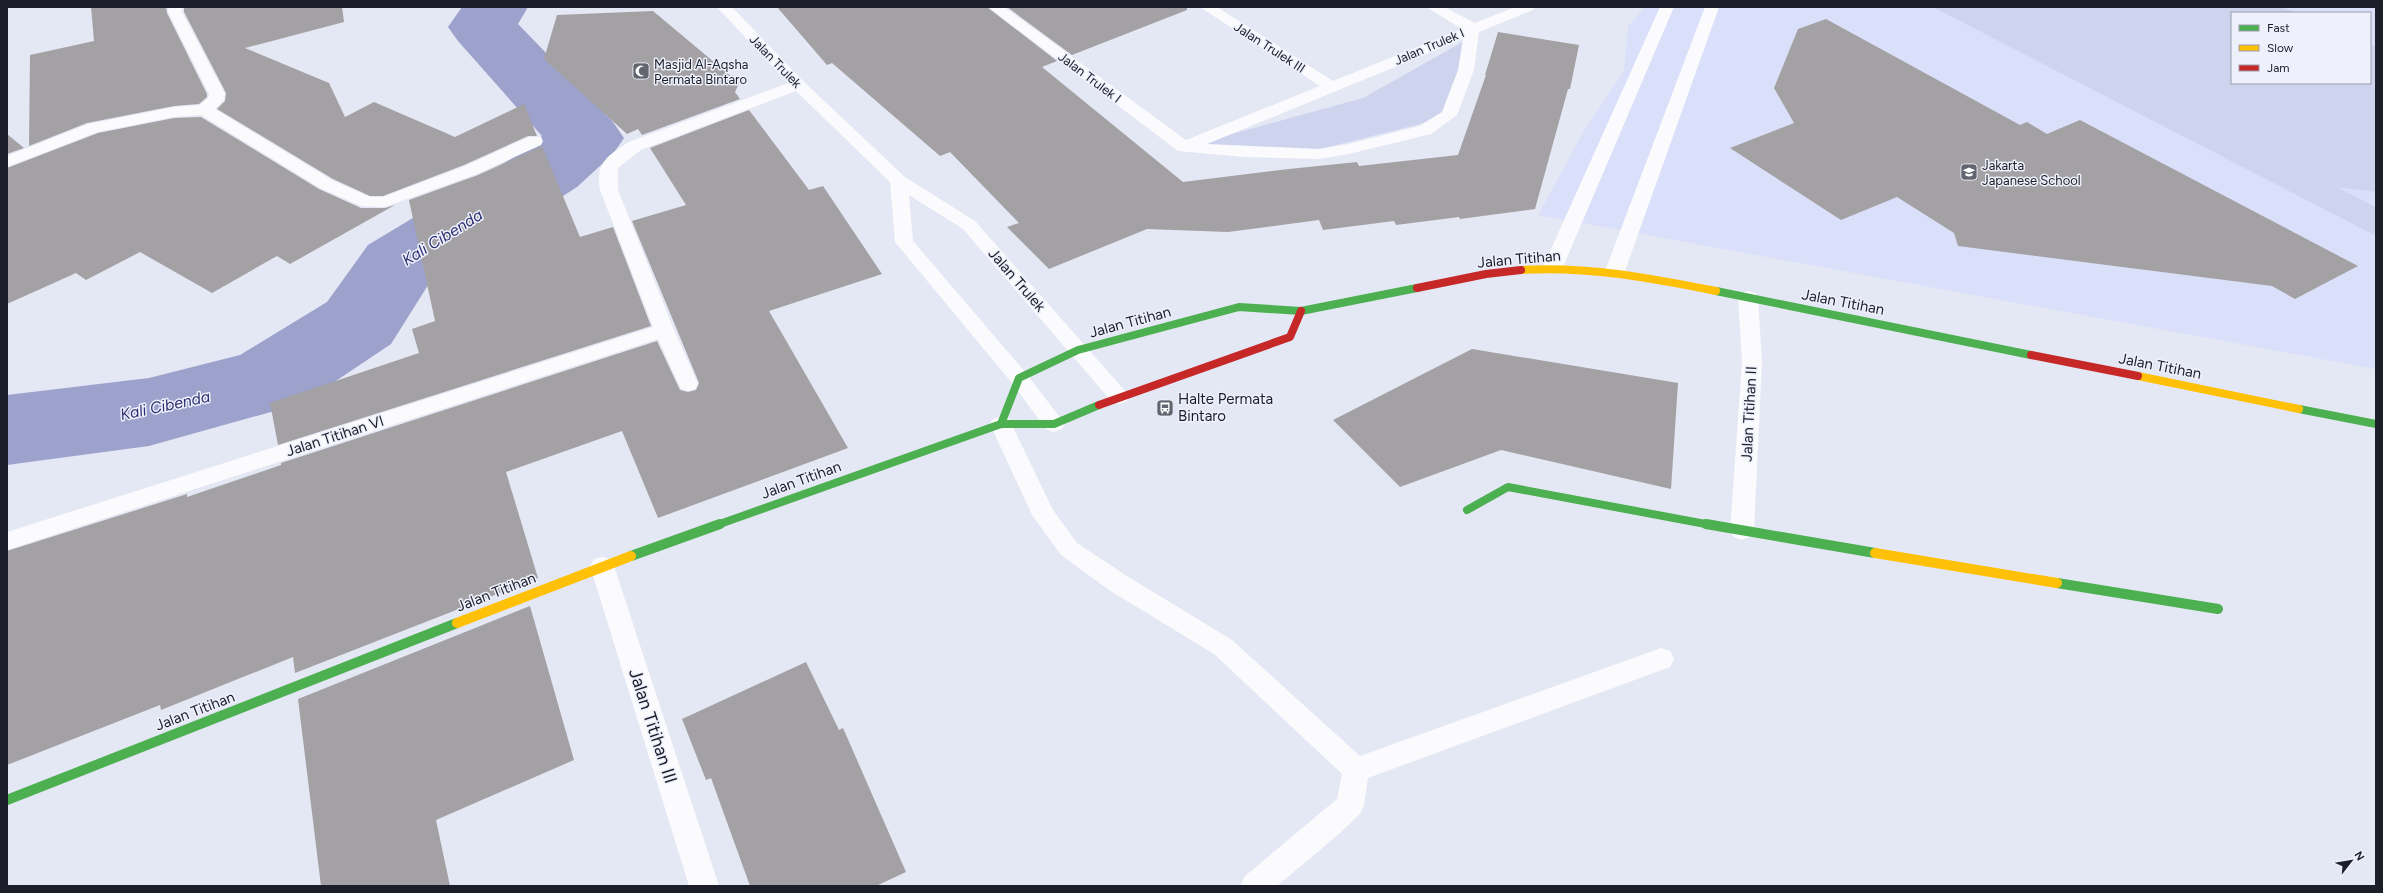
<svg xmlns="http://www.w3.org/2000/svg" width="2383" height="893" font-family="Figtree,sans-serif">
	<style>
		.built { fill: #dbe0fa; fill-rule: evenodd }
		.green { fill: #cfd4ee }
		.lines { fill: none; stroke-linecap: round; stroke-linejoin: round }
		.river { fill: #9ca2cb; fill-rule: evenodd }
		.building { fill: #a3a1a3 }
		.lane { fill: #fbfbfd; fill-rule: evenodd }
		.street { fill: #fbfbfd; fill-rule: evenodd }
		.fast-far1 { stroke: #4caf50; stroke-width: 8 }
		.fast { stroke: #4caf50; stroke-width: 10 }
		.slow-far1 { stroke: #ffc107; stroke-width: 8 }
		.slow { stroke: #ffc107; stroke-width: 10 }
		.jam { stroke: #c62828; stroke-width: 8 }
		.labels { text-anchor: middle; stroke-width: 3; stroke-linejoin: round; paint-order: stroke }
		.far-street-label { font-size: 13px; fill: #1c1e29; stroke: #eef0fc }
		.far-poi-label { font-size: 13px; fill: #1c1e29; stroke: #eef0fc; text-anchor: start }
		.street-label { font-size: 15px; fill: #1c1e29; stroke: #eef0fc }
		.poi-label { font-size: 15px; fill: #1c1e29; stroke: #eef0fc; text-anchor: start }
		.water-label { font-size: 16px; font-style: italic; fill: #2d3070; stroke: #eef0fc }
		.near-street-label { font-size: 18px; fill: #1c1e29; stroke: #eef0fc }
	</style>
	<rect width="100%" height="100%" fill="#e4e7f4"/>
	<path class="built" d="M 1645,7 L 2376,7 L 2376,369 L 1538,215 L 1585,129 L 1624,71 L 1628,26 ZM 2232,13 L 2370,13 L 2370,83 L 2232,83 Z"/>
	<path class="green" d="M 1933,7 L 2282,7 L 2296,13 L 2232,13 L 2232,83 L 2370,83 L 2370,45 L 2376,47 L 2376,192 L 2337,187 L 2376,207 L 2376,234 L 2374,235 Z
		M 1475,35 L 1444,118 L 1309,152 L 1184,147 L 1363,98 Z"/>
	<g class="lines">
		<path class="river" d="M 462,7 L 528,7 L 518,24 L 613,122 L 624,138 L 613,154 L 577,187 L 430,282 L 391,344 L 303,403 L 149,446 L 7,465 L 7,395 L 149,378 L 240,355 L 327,302 L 368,245 L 521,153 L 542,136 L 458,41 L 448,27 Z"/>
	</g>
	<path class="building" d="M 91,7 L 166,7 L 167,13 L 207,94 L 207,97 L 199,104 L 174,106 L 87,123 L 29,146 L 30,55 L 94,41 Z
		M 184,7 L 342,7 L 344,22 L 245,48 L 329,83 L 345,117 L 374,102 L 455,137 L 524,104 L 537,136 L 528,136 L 464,165 L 383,196 L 370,196 L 333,179 L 217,109 L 225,101 L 226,93 L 184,12 Z
		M 777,7 L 987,7 L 1057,61 L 1042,67 L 1183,182 L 1289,169 L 1357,162 L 1359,166 L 1458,155 L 1486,75 L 1485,75 L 1498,32 L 1579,45 L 1570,89 L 1568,89 L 1535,209 L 1460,219 L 1459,217 L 1396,225 L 1394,221 L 1323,230 L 1319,220 L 1228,232 L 1147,229 L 1049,269 L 1007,227 L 1019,223 L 950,152 L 940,156 L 832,63 L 827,65 Z
		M 1007,7 L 1187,7 L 1187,10 L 1072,55 Z
		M 653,11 L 739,83 L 735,92 L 740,99 L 642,135 L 638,129 L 627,134 L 544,59 L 557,15 Z
		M 1826,19 L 2020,125 L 2027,122 L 2047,134 L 2080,120 L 2358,266 L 2295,299 L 2272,286 L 1958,246 L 1954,233 L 1897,197 L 1841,220 L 1730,148 L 1794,123 L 1774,88 L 1798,29 Z
		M 749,110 L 809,190 L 823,186 L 882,274 L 769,311 L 848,448 L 658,518 L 622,431 L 506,472 L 538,578 L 295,673 L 293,657 L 161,710 L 160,705 L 7,765 L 7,551 L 187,494 L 187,497 L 281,465 L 281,463 L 657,341 L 680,390 L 688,392 L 696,390 L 699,383 L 632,221 L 686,205 L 650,148 Z
		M 201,117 L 319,189 L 361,208 L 385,208 L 395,205 L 290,264 L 277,256 L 212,293 L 140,252 L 86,280 L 76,273 L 7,304 L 7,168 L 98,133 L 174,118 Z
		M 7,134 L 24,148 L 7,154 Z
		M 542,146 L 580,237 L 613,227 L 651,326 L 278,445 L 270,403 L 419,353 L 412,329 L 435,321 L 409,200 L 478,175 Z
		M 1472,349 L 1678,383 L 1671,489 L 1501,450 L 1400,487 L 1333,420 Z
		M 530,606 L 574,760 L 436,820 L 450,886 L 321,886 L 298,699 Z
		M 806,662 L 839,730 L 843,728 L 906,872 L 876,886 L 750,886 L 711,778 L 706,780 L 682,719 Z"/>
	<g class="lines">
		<path class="lane" d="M 1660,7 L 1674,7 L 1563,267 L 1560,271 L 1553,273 L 1546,271 L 1543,267 Z
			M 1705,7 L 1719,7 L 1625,271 L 1622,275 L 1615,277 L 1608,275 L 1605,271 Z"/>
		<path class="street" d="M 168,7 L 182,7 L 182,12 L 225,94 L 224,100 L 215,109 L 332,180 L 370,197 L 383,197 L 465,166 L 529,137 L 541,137 L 543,141 L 541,145 L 477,174 L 385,207 L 361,206 L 320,188 L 201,115 L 174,117 L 98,132 L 7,167 L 7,156 L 88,124 L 174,107 L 200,105 L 208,98 L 209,94 L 168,12 Z
			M 717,7 L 732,7 L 804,82 L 905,177 L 975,221 L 1126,392 L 1130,397 L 1126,402 L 1119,404 L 1112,402 L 963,229 L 909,195 L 913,241 L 1026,373 L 1065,424 L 1062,429 L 1054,432 L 1046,429 L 1012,383 L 895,242 L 890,182 L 796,91 L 641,150 L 618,168 L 618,190 L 674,330 L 698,384 L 695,389 L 688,391 L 681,389 L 658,339 L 7,550 L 7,532 L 653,327 L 600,190 C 595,163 608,155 629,142 L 788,83 Z
			M 988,7 L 1004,7 L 1186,140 L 1320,86 L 1200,7 L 1217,7 L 1333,81 L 1462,29 L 1426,7 L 1444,7 L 1475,23 L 1515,7 L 1535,7 L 1533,10 L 1479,32 L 1474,70 L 1457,115 L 1431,134 L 1349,154 L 1318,159 L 1244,157 L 1178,151 ZM 1463,39 L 1458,70 L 1442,112 L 1419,126 L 1349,144 L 1318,149 L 1207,144 Z
			M 1748,291 L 1755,293 L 1758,297 L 1762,362 L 1754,531 L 1750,537 L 1742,540 L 1734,537 L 1730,531 L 1742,362 L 1738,297 L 1741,293 Z
			M 1001,416 L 1009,419 L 1053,510 L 1077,543 L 1127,576 L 1232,640 L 1360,756 L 1661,648 L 1670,651 L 1674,659 L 1670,667 L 1368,778 L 1364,805 L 1360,814 L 1339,834 L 1277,886 L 1240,886 L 1245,876 L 1337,799 L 1342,774 L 1214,654 L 1109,590 L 1061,555 L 1032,515 L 990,424 L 993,419 Z
			M 602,557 L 610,559 L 614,566 L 719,886 L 689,886 L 590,566 L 594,559 Z"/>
		<path class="fast-far1" d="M 1716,291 L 2031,355
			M 2299,409 L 2376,424
			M 1001,424 L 1019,378 L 1078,350 L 1239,307 L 1301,311 L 1417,288
			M 1467,510 L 1508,487 L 1711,525
			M 717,525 L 1001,424 L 1054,424 L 1099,405"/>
		<path class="fast" d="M 1706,524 L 1875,553
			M 631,556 L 720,524
			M 2057,583 L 2218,609
			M 7,800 L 457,623"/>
		<path class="slow-far1" d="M 1521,270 C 1588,266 1651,278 1716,291
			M 2138,376 L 2299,409"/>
		<path class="slow" d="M 1875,553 L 2057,583
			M 457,623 L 631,556"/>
		<path class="jam" d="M 1417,288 L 1486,274 L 1521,270
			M 2031,355 L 2138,376
			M 1099,405 L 1290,337 L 1301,311"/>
	</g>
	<defs>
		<g id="mosque-square" transform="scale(0.9)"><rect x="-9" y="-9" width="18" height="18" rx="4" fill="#626470" stroke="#eef0fc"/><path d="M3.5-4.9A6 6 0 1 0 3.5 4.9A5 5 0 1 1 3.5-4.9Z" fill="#fff"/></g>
		<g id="school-square" transform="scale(0.9)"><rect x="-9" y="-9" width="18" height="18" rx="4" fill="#626470" stroke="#eef0fc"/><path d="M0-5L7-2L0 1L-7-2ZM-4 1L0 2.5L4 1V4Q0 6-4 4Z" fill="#fff"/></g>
		<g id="bus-square" transform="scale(0.9)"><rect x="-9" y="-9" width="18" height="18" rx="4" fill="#626470" stroke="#eef0fc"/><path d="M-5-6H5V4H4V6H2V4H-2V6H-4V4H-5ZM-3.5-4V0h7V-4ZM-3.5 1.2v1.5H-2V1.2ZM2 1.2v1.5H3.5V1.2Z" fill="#fff"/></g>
	</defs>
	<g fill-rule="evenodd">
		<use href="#mosque-square" x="641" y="71"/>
		<use href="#school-square" x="1969" y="172"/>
		<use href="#bus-square" x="1165" y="408"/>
	</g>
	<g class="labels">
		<g class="far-street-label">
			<text transform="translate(1429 46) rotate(-23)" y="5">Jalan Trulek I</text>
			<text transform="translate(1270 47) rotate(33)" y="5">Jalan Trulek III</text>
			<text transform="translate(776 61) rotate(46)" y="5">Jalan Trulek</text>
			<text transform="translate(1090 77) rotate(37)" y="5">Jalan Trulek I</text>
		</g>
		<g class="far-poi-label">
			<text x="654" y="69">Masjid Al-Aqsha<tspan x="654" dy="15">Permata Bintaro</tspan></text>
			<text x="1982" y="170">Jakarta<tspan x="1982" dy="15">Japanese School</tspan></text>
		</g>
		<g class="street-label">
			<text transform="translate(1519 259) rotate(-5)" y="5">Jalan Titihan</text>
			<text transform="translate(1017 280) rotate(49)" y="5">Jalan Trulek</text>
			<text transform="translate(1843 302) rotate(11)" y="5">Jalan Titihan</text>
			<text transform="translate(1130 322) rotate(-15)" y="5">Jalan Titihan</text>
			<text transform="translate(2160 366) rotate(11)" y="5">Jalan Titihan</text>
			<text transform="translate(1749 414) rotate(-87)" y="5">Jalan Titihan II</text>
			<text transform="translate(335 436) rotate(-18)" y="5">Jalan Titihan VI</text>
			<text transform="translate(801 480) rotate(-20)" y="5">Jalan Titihan</text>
			<text transform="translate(496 592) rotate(-21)" y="5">Jalan Titihan</text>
			<text transform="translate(195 711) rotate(-21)" y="5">Jalan Titihan</text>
		</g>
		<g class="poi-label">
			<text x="1178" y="404">Halte Permata<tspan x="1178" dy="17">Bintaro</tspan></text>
		</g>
		<g class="water-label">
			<text transform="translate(442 237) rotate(-32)" y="6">Kali Cibenda</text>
			<text transform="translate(165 405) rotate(-12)" y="6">Kali Cibenda</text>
		</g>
		<g class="near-street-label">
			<text transform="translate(653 726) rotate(72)" y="6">Jalan Titihan III</text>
		</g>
	</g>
	<rect width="2383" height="893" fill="none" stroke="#1c1e29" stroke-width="16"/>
	<rect x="2231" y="12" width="140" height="72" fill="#eef0fc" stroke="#9a9ca8"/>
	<rect x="2239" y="25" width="20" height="6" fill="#4caf50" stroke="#9a9ca8"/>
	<text x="2267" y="32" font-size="12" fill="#1c1e29">Fast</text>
	<rect x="2239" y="45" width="20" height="6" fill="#ffc107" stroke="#9a9ca8"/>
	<text x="2267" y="52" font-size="12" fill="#1c1e29">Slow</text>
	<rect x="2239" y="65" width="20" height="6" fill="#c62828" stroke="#9a9ca8"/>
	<text x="2267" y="72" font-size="12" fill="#1c1e29">Jam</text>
	<g transform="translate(2351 861) rotate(59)" stroke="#eef0fc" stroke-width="3" paint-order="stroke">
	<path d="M0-3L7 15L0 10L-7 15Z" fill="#1c1e29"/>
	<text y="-6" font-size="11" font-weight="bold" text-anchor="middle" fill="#1c1e29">N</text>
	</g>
</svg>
